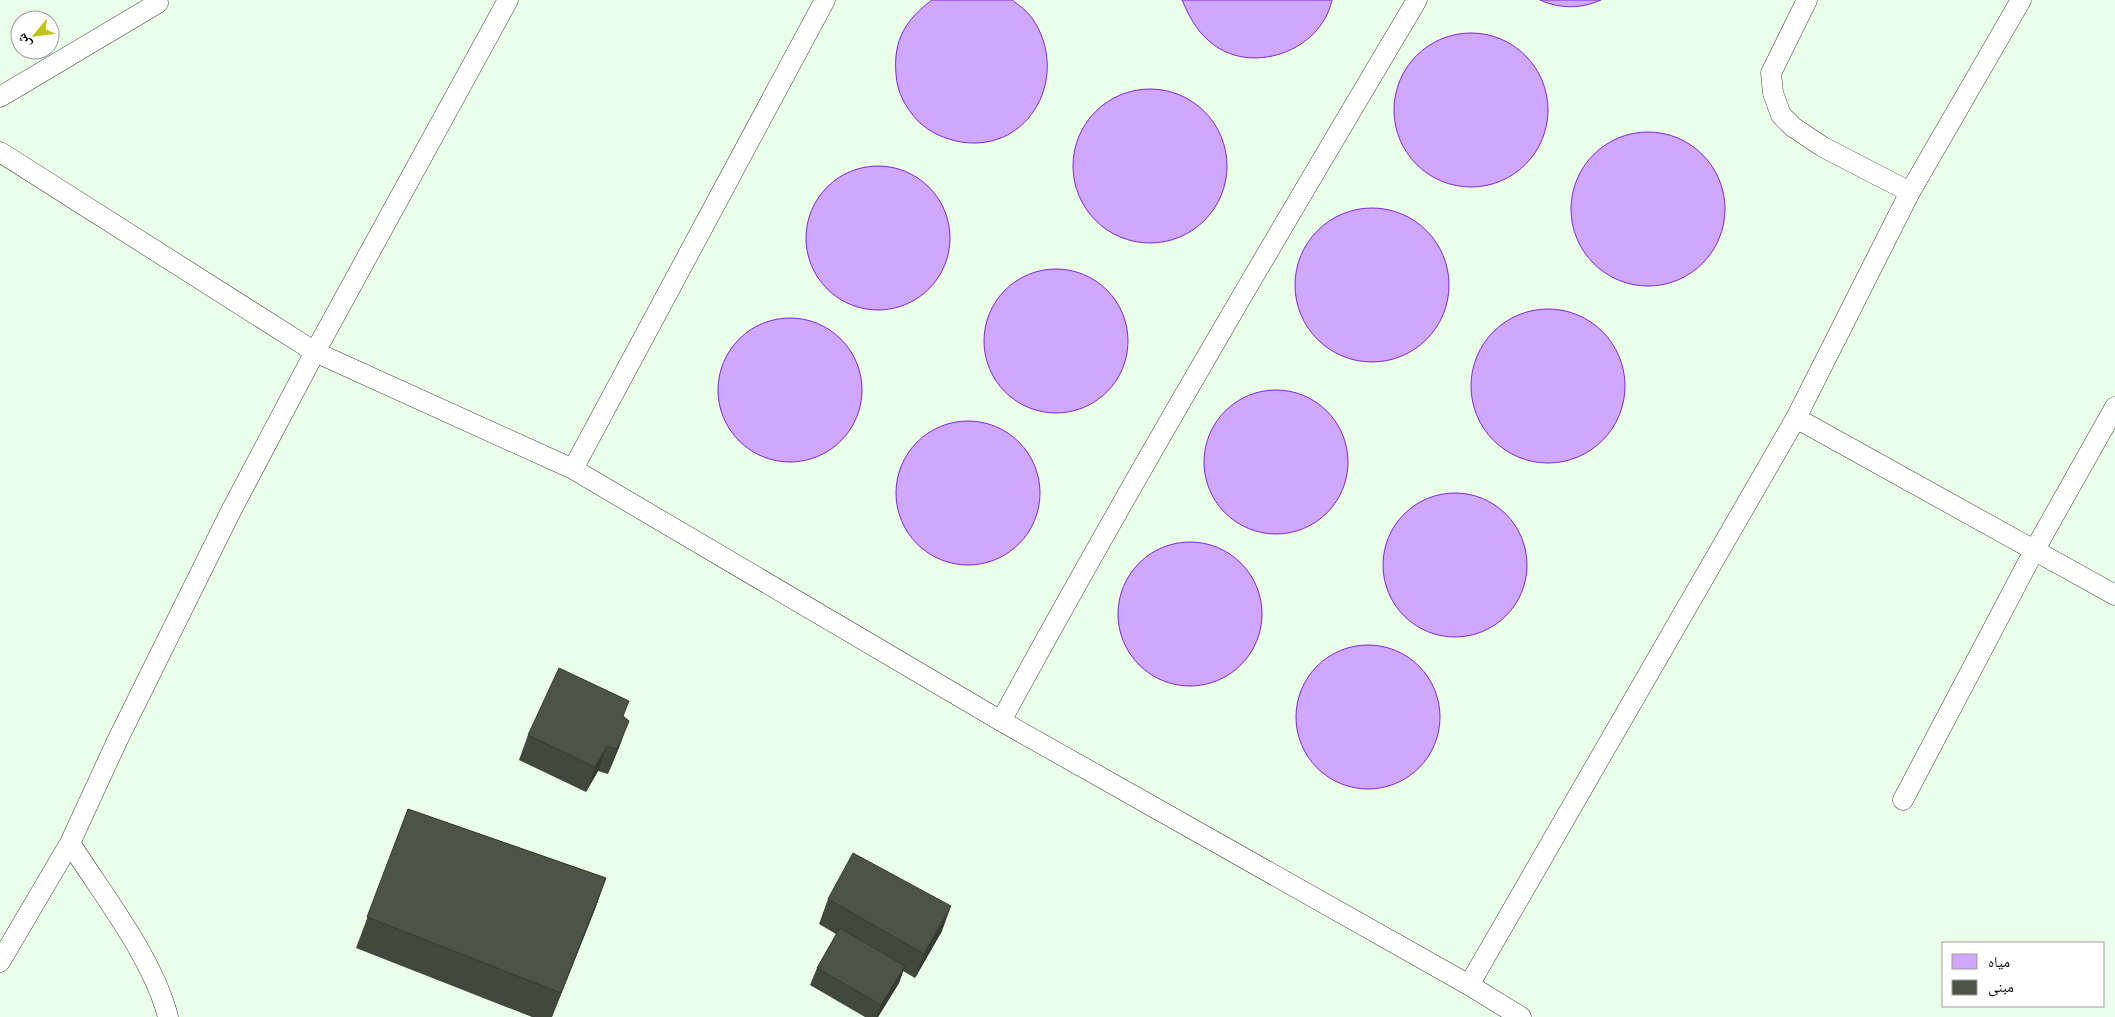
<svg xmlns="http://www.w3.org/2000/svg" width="2115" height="1017" font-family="Literata,'Noto Naskh Arabic',serif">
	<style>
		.water { fill: #cfa7fc; stroke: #8027da }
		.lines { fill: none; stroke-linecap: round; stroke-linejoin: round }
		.service-casing { stroke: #3e3e3e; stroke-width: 21 }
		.service { stroke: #fff; stroke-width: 20 }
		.wall { fill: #42483c }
		.shaded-wall { fill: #363b31 }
		.building { fill: #4d5446; stroke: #363b31 }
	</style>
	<rect width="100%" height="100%" fill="#eaffe8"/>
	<path class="water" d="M 932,0 L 1012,0 C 1019,5 1027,11 1032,18 C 1071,74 1031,153 961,142 C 945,139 930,133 918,121 C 905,107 897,92 896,74 C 893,40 906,19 932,0 Z
		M 1182,0 L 1332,0 C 1321,52 1249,77 1209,41 C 1196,30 1189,16 1182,0 Z
		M 1540,0 L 1601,0 C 1581,9 1560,9 1540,0 Z
		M1394 110a77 77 0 1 1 154 0a77 77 0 1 1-154 0Z
		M1073 166a77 77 0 1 1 154 0a77 77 0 1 1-154 0Z
		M1571 209a77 77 0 1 1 154 0a77 77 0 1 1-154 0Z
		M806 238a72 72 0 1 1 144 0a72 72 0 1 1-144 0Z
		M1295 285a77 77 0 1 1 154 0a77 77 0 1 1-154 0Z
		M984 341a72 72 0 1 1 144 0a72 72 0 1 1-144 0Z
		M1471 386a77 77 0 1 1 154 0a77 77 0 1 1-154 0Z
		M718 390a72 72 0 1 1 144 0a72 72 0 1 1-144 0Z
		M1204 462a72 72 0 1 1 144 0a72 72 0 1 1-144 0Z
		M896 493a72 72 0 1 1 144 0a72 72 0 1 1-144 0Z
		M1383 565a72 72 0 1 1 144 0a72 72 0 1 1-144 0Z
		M1118 614a72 72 0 1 1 144 0a72 72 0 1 1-144 0Z
		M1296 717a72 72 0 1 1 144 0a72 72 0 1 1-144 0Z"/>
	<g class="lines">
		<g class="service-casing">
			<path id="service" d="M 1807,0 L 1771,73 L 1773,93 L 1781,115 L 1793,127 L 1823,147 L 1910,192
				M 0,97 L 158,3
				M 0,152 L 315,352 L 573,469 L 1001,721 L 1469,985 L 1521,1017
				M 1796,418 L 2115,595
				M 573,469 L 825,0
				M 1001,721 C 1134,477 1275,239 1417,0
				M 1903,800 L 2034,551 L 2115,407
				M 70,843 C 103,895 153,958 168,1017
				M 0,962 L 70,843 L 118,739 L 231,511 L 315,352 L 508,0
				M 1469,985 L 1796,418 L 1910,192 L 2021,0"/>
		</g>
		<use href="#service" class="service"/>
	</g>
	<path class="wall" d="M 624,717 L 620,745 L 608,774 L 598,771 L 586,792 L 519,760 L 528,735 Z
		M 408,809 L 606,878 L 595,909 L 552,1017 L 532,1017 L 356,948 Z
		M 828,899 L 942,931 L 915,978 L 903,971 L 899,983 L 878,1017 L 865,1017 L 810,985 L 817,968 L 836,934 L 819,924 Z"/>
	<path class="shaded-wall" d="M 629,721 L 620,745 L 608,774 L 617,749 Z
		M 607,746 L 598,771 L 586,792 L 595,767 Z
		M 606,878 L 595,909 L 552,1017 L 561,993 Z
		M 951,906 L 942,931 L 915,978 L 924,954 Z
		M 905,966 L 899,983 L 878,1017 L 876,1017 L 881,1005 Z"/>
	<path class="building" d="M 559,668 L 629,701 L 623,716 L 629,721 L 617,749 L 607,746 L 595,767 L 528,735 Z
		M 408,809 L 606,878 L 561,993 L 367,917 Z
		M 853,853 L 951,906 L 924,954 L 828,899 Z
		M 840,928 L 905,966 L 881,1005 L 817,968 Z"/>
	<rect x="1942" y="942" width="162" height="65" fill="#ffffff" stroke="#9d9d9d"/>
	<rect x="1952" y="954" width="25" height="15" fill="#cfa7fc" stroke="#9d9d9d"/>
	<text x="1988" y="967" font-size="15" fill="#0b0b0b">مياه</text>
	<rect x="1952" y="980" width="25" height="15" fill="#4d5446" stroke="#9d9d9d"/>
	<text x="1988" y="992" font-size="15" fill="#0b0b0b">مبنى</text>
	<g transform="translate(35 35) rotate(241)"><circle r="24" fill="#ffffff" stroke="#9d9d9d"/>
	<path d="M0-4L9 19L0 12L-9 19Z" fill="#bec617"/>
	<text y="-8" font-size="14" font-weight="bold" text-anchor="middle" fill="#0b0b0b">ش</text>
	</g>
</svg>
